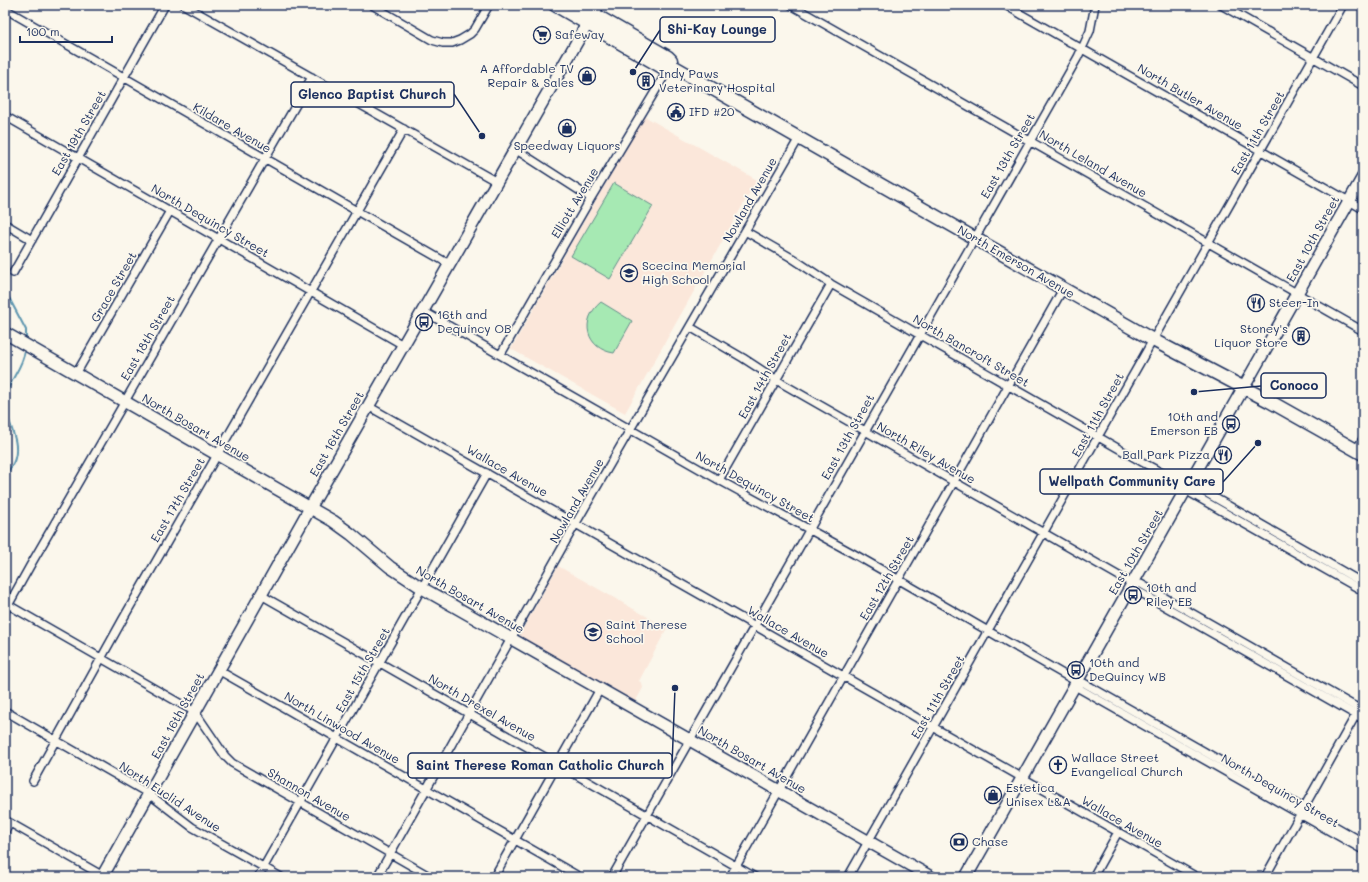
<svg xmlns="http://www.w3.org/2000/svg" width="1368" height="882" font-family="Mali,sans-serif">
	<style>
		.built { fill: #fbe7da }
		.green { fill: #a6e9b3; stroke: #608c88 }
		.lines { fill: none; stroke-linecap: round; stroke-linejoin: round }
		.stream { stroke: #5d95af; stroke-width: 2 }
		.street-casing { stroke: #1b2f5e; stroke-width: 10 }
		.secondary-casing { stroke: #1b2f5e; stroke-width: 14 }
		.primary-casing { stroke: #1b2f5e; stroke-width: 15 }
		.street { stroke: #fbf7ec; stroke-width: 7 }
		.secondary { stroke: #fbf7ec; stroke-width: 11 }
		.primary { stroke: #fbf7ec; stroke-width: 12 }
		.labels { text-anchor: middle; stroke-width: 3.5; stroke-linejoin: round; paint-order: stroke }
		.poi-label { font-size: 12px; fill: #1b2f5e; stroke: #fbf7ec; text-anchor: start }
		.street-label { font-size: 12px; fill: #1b2f5e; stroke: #fbf7ec }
		.leader { fill: none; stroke: #1b2f5e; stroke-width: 1.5 }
		.callout-dot { fill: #1b2f5e; stroke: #fbf7ec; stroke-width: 1.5 }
		.callout { fill: #fbf7ec; stroke: #1b2f5e; stroke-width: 1.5 }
		.callout-label { font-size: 13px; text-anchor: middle; font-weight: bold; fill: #1b2f5e }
	</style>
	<rect width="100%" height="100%" fill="#fbf7ec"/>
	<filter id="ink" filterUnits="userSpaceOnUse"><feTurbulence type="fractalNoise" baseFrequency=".025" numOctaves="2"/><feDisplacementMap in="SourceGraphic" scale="8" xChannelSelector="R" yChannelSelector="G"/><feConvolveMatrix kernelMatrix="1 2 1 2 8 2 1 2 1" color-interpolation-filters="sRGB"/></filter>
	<g filter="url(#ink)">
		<path class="built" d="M 644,116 L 757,180 L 625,413 L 511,349 Z
			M 558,566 L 667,628 L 639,681 L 642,683 L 643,688 L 635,702 L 519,636 Z"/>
		<path class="green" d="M 614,183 L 653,206 L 610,279 L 571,256 Z
			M 601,302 L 632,321 L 614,353 C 586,349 579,320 601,302 Z"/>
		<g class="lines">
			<path class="stream" d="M 7,294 L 26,330 L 26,338
				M 5,477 C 8,471 14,464 15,458 C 21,437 2,417 6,396 C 9,380 23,368 25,350"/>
			<g class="street-casing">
				<path id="street" d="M 184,5 L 497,182
					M 372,5 L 432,40 L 443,43 L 452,43 L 460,40 L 470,34 L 475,29 L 489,5
					M 791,5 L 1363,331
					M 1005,5 L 1363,209
					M 1221,5 L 1363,86
					M 5,9 L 449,264
					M 5,116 L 403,345
					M 515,149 L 591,198
					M 5,224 L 32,240
					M 745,231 L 792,258 L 831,284 L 1142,462 L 1188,487 L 1196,487 L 1363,583
					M 13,273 L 165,5
					M 423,311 L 719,480 L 854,554 L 1077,682 L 1084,683 L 1363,842
					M 690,327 L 743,358 L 783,384 L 1133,584 L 1136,590 L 1363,719
					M 501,354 L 591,198 L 671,65
					M 76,374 L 170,211
					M 368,406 L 1197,877
					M 1356,450 L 1363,439
					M 719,480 L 831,284
					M 1188,487 L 1192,494 L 1363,591
					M 1133,584 L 1141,584 L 1363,711
					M 261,595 L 755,877
					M 5,603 L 195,712 L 225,756 L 232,763 L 431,877
					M 5,611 L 30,566 L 312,77
					M 218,670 L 580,877
					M 1077,682 L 1080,689 L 1363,850
					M 5,711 L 149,794 L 192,827 L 281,877
					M 33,781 L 123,619 L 404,129
					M 5,820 L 105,877
					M 5,831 L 10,823
					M 258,877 L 487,473
					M 377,877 L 576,523 L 799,138
					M 494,877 L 600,689
					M 612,877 L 1078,57 L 1090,31 L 1095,5
					M 730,877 L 1063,289
					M 848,877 L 1343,5
					M 1093,877 L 1118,832
					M 1265,877 L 1363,702"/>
			</g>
			<g class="secondary-casing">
				<path id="secondary" d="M 5,333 L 333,521 L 351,534 L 390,567 L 422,588 L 931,877
					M 102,877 L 310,508 L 598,5
					M 966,877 L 1363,177"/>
			</g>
			<g class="primary-casing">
				<path id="primary" d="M 555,5 L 662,67 L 671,65 L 1153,340 L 1269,401 L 1363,454
					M 578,5 L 668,57 L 671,60 L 671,65"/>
			</g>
			<use href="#street" class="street"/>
			<use href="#secondary" class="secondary"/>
			<use href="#primary" class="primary"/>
		</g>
	</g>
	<defs>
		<g id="supermarket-ring" transform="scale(0.9)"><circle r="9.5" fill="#fbf7ec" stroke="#1b2f5e" stroke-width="1.5"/><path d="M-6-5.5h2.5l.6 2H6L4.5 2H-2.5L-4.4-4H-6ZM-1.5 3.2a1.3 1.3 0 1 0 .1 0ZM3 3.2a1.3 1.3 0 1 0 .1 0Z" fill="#1b2f5e"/></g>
		<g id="shop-ring" transform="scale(0.9)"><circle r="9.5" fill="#fbf7ec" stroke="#1b2f5e" stroke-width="1.5"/><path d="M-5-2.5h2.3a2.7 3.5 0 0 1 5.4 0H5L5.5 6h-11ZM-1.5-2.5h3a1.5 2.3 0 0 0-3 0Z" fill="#1b2f5e"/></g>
		<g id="building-ring" transform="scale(0.9)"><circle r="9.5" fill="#fbf7ec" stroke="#1b2f5e" stroke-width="1.5"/><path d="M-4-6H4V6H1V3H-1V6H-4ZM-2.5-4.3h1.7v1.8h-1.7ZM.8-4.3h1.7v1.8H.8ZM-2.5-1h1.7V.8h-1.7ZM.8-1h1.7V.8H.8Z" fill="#1b2f5e"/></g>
		<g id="civic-ring" transform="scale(0.9)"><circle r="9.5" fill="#fbf7ec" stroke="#1b2f5e" stroke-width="1.5"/><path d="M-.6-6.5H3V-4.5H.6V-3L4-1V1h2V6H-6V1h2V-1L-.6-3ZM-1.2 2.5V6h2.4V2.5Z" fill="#1b2f5e"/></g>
		<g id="school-ring" transform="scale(0.9)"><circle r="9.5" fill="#fbf7ec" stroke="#1b2f5e" stroke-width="1.5"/><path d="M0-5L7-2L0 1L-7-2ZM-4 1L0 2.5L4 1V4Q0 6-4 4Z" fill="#1b2f5e"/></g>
		<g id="restaurant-ring" transform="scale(0.9)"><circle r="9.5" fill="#fbf7ec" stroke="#1b2f5e" stroke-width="1.5"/><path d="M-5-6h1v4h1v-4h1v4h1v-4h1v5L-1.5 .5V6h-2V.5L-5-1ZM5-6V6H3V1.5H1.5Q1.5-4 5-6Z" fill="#1b2f5e"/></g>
		<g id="bus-ring" transform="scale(0.9)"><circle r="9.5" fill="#fbf7ec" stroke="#1b2f5e" stroke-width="1.5"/><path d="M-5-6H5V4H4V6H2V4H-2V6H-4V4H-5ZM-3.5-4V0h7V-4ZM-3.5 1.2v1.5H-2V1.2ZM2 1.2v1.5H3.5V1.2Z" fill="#1b2f5e"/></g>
		<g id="church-ring" transform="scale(0.9)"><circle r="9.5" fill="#fbf7ec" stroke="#1b2f5e" stroke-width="1.5"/><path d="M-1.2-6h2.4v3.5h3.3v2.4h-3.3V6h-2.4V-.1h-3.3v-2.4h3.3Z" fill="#1b2f5e"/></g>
		<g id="bank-ring" transform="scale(0.9)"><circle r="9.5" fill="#fbf7ec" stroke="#1b2f5e" stroke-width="1.5"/><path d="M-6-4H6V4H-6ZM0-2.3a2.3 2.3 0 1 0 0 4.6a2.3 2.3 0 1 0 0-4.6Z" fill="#1b2f5e"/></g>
	</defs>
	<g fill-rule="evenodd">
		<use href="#supermarket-ring" x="542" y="35"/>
		<use href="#shop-ring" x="587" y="76"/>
		<use href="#building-ring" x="646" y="81"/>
		<use href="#civic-ring" x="676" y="112"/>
		<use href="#shop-ring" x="567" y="128"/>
		<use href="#school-ring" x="629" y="273"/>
		<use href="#restaurant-ring" x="1256" y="303"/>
		<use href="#bus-ring" x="424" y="322"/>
		<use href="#building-ring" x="1301" y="336"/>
		<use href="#bus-ring" x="1231" y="424"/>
		<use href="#restaurant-ring" x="1223" y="455"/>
		<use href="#bus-ring" x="1133" y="595"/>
		<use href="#school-ring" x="593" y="632"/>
		<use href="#bus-ring" x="1076" y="670"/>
		<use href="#church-ring" x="1058" y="765"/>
		<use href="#shop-ring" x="993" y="795"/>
		<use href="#bank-ring" x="959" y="842"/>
	</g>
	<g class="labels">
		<g class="poi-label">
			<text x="555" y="39">Safeway</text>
			<text x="574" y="73" text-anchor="end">A Affordable TV<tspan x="574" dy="14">Repair &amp; Sales</tspan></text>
			<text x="659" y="78">Indy Paws<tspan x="659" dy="14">Veterinary Hospital</tspan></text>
			<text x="689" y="116">IFD #20</text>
			<text x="567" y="150" text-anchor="middle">Speedway Liquors</text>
			<text x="642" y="270">Scecina Memorial<tspan x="642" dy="14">High School</tspan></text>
			<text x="1269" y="307">Steer-In</text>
			<text x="437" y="319">16th and<tspan x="437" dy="14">Dequincy OB</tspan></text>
			<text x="1288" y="333" text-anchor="end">Stoney's<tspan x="1288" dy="14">Liquor Store</tspan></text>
			<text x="1218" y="421" text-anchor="end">10th and<tspan x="1218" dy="14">Emerson EB</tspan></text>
			<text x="1210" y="459" text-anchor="end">Ball Park Pizza</text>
			<text x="1146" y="592">10th and<tspan x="1146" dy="14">Riley EB</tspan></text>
			<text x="606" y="629">Saint Therese<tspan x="606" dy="14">School</tspan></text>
			<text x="1089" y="667">10th and<tspan x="1089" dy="14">DeQuincy WB</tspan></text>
			<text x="1071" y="762">Wallace Street<tspan x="1071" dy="14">Evangelical Church</tspan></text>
			<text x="1006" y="792">Estetica<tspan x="1006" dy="14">Unisex L&amp;A</tspan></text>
			<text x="972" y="846">Chase</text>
		</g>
		<g class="street-label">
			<text transform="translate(1190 97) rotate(30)" y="4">North Butler Avenue</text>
			<text transform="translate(232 128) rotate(30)" y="4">Kildare Avenue</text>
			<text transform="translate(79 133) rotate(-60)" y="4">East 19th Street</text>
			<text transform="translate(1258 133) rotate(-60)" y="4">East 11th Street</text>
			<text transform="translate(1008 156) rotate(-60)" y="4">East 13th Street</text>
			<text transform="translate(1093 164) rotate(30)" y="4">North Leland Avenue</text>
			<text transform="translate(750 200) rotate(-60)" y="4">Nowland Avenue</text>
			<text transform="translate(575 203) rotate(-59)" y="4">Elliott Avenue</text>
			<text transform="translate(210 221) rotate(30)" y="4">North Dequincy Street</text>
			<text transform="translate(1313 239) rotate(-61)" y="4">East 10th Street</text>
			<text transform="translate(1016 262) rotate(30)" y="4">North Emerson Avenue</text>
			<text transform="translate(114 287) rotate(-60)" y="4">Grace Street</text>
			<text transform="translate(148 338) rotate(-60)" y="4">East 18th Street</text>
			<text transform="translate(971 351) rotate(30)" y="4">North Bancroft Street</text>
			<text transform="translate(765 376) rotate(-61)" y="4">East 14th Street</text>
			<text transform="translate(1098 415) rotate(-61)" y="4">East 11th Street</text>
			<text transform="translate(196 428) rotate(30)" y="4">North Bosart Avenue</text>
			<text transform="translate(337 434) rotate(-60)" y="4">East 16th Street</text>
			<text transform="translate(848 437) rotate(-61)" y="4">East 13th Street</text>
			<text transform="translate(926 453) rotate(30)" y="4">North Riley Avenue</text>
			<text transform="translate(507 471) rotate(30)" y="4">Wallace Avenue</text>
			<text transform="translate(755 487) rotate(29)" y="4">North Dequincy Street</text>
			<text transform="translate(178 500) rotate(-60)" y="4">East 17th Street</text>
			<text transform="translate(577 501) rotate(-60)" y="4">Nowland Avenue</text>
			<text transform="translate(1136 552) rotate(-60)" y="4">East 10th Street</text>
			<text transform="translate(887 578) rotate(-60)" y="4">East 12th Street</text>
			<text transform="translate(470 600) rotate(30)" y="4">North Bosart Avenue</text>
			<text transform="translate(788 632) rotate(30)" y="4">Wallace Avenue</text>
			<text transform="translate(363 670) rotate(-60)" y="4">East 15th Street</text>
			<text transform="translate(938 697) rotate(-60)" y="4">East 11th Street</text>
			<text transform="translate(482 708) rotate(30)" y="4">North Drexel Avenue</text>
			<text transform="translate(178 716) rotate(-61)" y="4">East 16th Street</text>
			<text transform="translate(342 728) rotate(30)" y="4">North Linwood Avenue</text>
			<text transform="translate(752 760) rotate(30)" y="4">North Bosart Avenue</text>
			<text transform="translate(1280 791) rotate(30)" y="4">North Dequincy Street</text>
			<text transform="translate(309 795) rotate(30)" y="4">Shannon Avenue</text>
			<text transform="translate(170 797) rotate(33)" y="4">North Euclid Avenue</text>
			<text transform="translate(1122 822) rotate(30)" y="4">Wallace Avenue</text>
		</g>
	</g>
	<path class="leader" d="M633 72L660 30M482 136L454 94M1194 392L1261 386M1258 443L1223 482M675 688L672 766"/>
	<g class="callout-dot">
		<circle cx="633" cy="72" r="4"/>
		<circle cx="482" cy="136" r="4"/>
		<circle cx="1194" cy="392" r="4"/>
		<circle cx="1258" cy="443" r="4"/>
		<circle cx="675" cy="688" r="4"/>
	</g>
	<g class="callout">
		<rect x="660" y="17" width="115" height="25" rx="4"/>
		<rect x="291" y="82" width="163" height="25" rx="4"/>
		<rect x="1261" y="373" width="65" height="25" rx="4"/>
		<rect x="1040" y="469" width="183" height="25" rx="4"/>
		<rect x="408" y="753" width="264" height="25" rx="4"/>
	</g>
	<g class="callout-label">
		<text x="717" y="34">Shi-Kay Lounge</text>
		<text x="372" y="99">Glenco Baptist Church</text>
		<text x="1294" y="390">Conoco</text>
		<text x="1132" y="486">Wellpath Community Care</text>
		<text x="540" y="770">Saint Therese Roman Catholic Church</text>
	</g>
	<rect width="1368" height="882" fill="none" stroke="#fbf7ec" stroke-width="20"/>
	<rect x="10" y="10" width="1348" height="862" fill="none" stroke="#1b2f5e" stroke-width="1.5" filter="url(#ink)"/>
	<path d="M20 36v6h92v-6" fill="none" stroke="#1b2f5e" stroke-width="2"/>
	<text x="26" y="36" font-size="12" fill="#1b2f5e" stroke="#fbf7ec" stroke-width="3" paint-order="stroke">100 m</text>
</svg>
